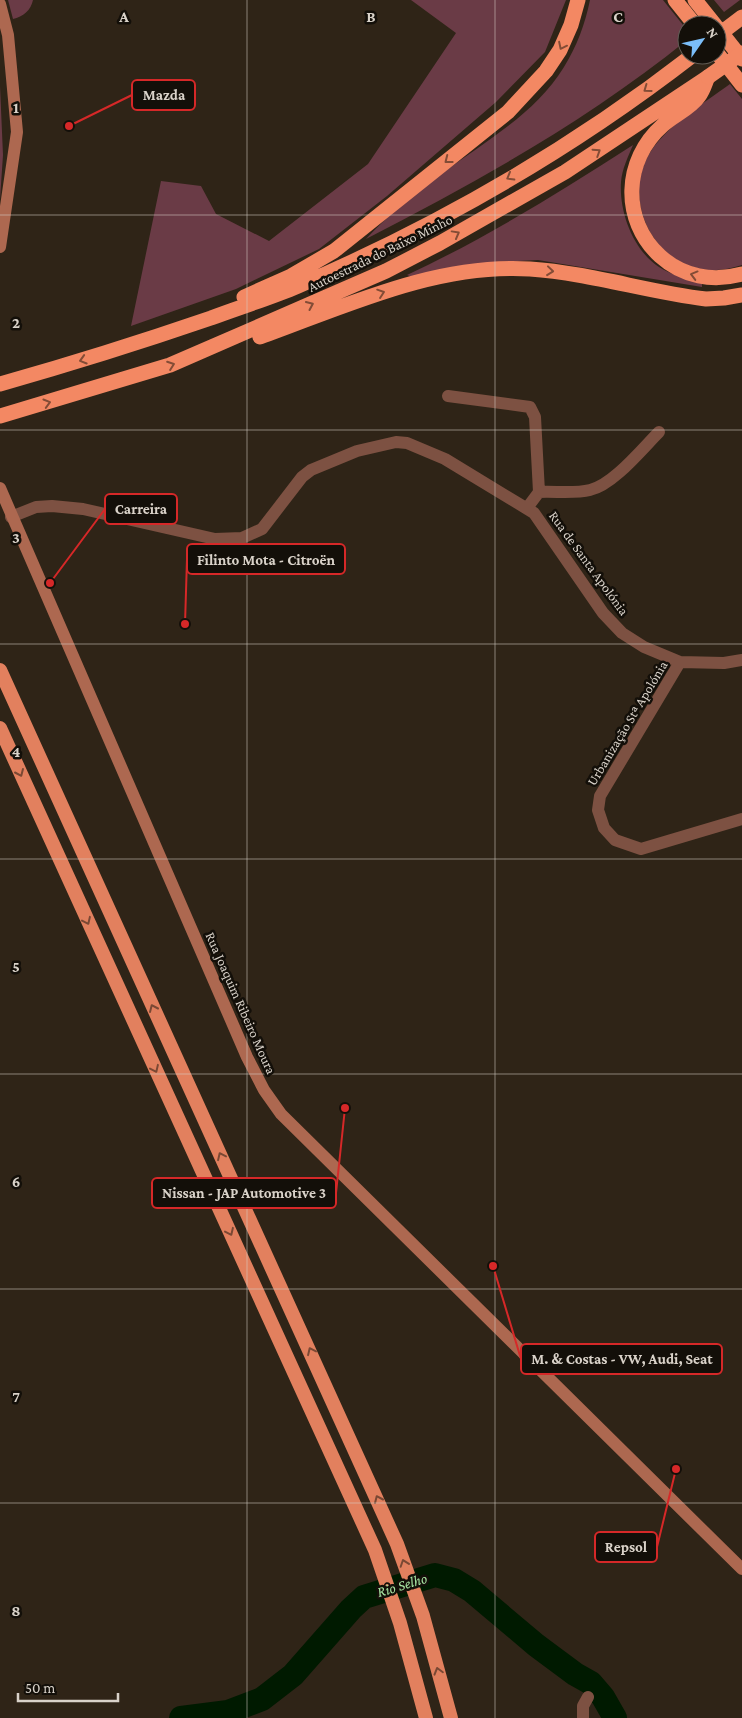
<svg xmlns="http://www.w3.org/2000/svg" width="742" height="1718" font-family="'Crimson Pro',serif">
	<style>
		.green { fill: #6a3b46 }
		.lines { fill: none; stroke-linecap: round; stroke-linejoin: round }
		.stream { stroke: #001a00; stroke-width: 4 }
		.river { stroke: #001a00; stroke-width: 24 }
		.minor { stroke: #7d5142; stroke-width: 12 }
		.secondary { stroke: #ad6850; stroke-width: 12 }
		.trunk { stroke: #e2805e; stroke-width: 14 }
		.motorway { stroke: #f38863; stroke-width: 15 }
		.motorway-bridge { stroke: #f38863; stroke-width: 15 }
		.oneway { stroke: #834c36 }
		.oneway2 { stroke: #7a4834 }
		.grid { fill: none; stroke: #d9d2c9; stroke-width: 1; stroke-opacity: 0.55 }
		.labels { text-anchor: middle; stroke-width: 5; stroke-linejoin: round; paint-order: stroke }
		.street-label { font-size: 14px; fill: #d9d2c9; stroke: #130f09 }
		.water-label { font-size: 15px; font-style: italic; fill: #a8e6a3; stroke: #130f09 }
		.grid-label { font-size: 16px; text-anchor: middle; font-weight: bold; fill: #d9d2c9; stroke: #130f09; stroke-width: 5; stroke-linejoin: round; paint-order: stroke }
		.leader { fill: none; stroke: #d62828; stroke-width: 2 }
		.callout-dot { fill: #d62828; stroke: #130f09; stroke-width: 2 }
		.callout { fill: #130f09; stroke: #d62828; stroke-width: 2 }
		.callout-label { font-size: 15px; text-anchor: middle; font-weight: bold; fill: #d9d2c9 }
	</style>
	<rect width="100%" height="100%" fill="#2f2417"/>
	<path class="green" d="M 8,0 L 33,0 C 31,10 23,17 13,19 Z
		M 411,0 L 566,0 L 545,52 L 496,102 L 387,196 L 319,249 L 236,289 L 131,326 L 161,181 L 201,186 L 216,214 L 269,241 L 368,164 L 456,33 Z
		M 590,0 L 663,0 L 687,30 L 687,40 C 588,120 479,181 366,239 C 389,214 417,191 444,172 C 486,141 536,113 564,67 C 577,46 585,24 590,0 Z
		M 714,0 L 740,0 L 724,12 Z
		M 730,84 L 742,99 L 742,265 C 729,269 715,272 701,269 C 651,260 624,199 648,156 C 665,126 703,104 730,84 Z
		M 0,86 L 3,155 L 0,199 Z
		M 633,145 C 628,157 622,169 621,182 C 619,212 633,250 659,267 C 671,275 688,279 702,283 L 702,287 L 538,260 L 497,262 L 412,277 L 407,275 C 486,238 560,192 633,145 Z"/>
	<g class="lines">
		<path class="stream" d="M 228,1712 L 231,1718"/>
		<path class="river" d="M 181,1718 L 228,1712 L 262,1699 L 293,1675 L 351,1609 L 364,1597 L 435,1575 L 454,1580 L 472,1591 L 536,1645 L 575,1674 L 591,1683 L 603,1697 L 615,1718"/>
		<path class="minor" d="M 448,396 L 530,407 L 535,417 L 539,492 L 527,508
			M 539,492 C 555,491 574,494 590,490 C 613,485 642,449 659,432
			M 11,517 L 36,507 L 52,506 L 83,509 L 215,539 L 242,538 L 262,529 L 302,477 L 311,470 L 357,451 L 396,442 L 407,443 L 445,459 L 534,513 L 603,613 L 622,633 L 644,647 L 680,662 L 724,663 L 742,660
			M 680,662 L 600,796 L 598,810 L 604,828 L 615,840 L 641,849 L 742,819
			M 583,1718 L 583,1706 L 588,1697"/>
		<path class="secondary" d="M 0,4 L 8,35 L 17,132 L 0,247
			M 0,488 L 247,1057 L 264,1090 L 281,1114 L 742,1569"/>
		<path class="trunk" d="M 0,670 L 397,1544 L 423,1616 L 451,1718
			M 0,728 L 375,1550 L 400,1623 L 426,1718"/>
		<path class="motorway" d="M 675,0 L 695,25
			M 695,0 L 715,25
			M 717,27 L 742,59
			M 717,53 L 742,85
			M 707,79 C 705,84 703,91 699,96 C 691,108 674,115 663,125 C 623,160 621,220 660,256 C 683,277 713,282 742,274
			M 244,297 L 291,276 L 334,251 L 508,112 L 546,71 L 560,50 L 571,25 L 578,0
			M 260,337 C 346,306 436,263 530,269 C 590,273 647,292 706,299 L 724,298 L 742,295
			M 0,384 C 71,364 141,342 211,318 C 240,307 270,298 298,286 C 438,226 573,148 693,55
			M 0,416 L 170,365 L 386,271 L 440,243 L 565,172 L 708,77"/>
		<path class="motorway-bridge" d="M 717,36 L 742,17
			M 708,77 L 742,53"/>
	</g>
	<defs><path id="oneway-chevron" d="M-2-3.5L2.5 0L-2 3.5" fill="none" stroke-width="1.6" stroke-linecap="round" stroke-linejoin="round" transform="scale(1.25)"/></defs>
	<g class="oneway">
		<use href="#oneway-chevron" transform="translate(562 46) rotate(116)"/>
		<use href="#oneway-chevron" transform="translate(647 89) rotate(144)"/>
		<use href="#oneway-chevron" transform="translate(597 152) rotate(-33)"/>
		<use href="#oneway-chevron" transform="translate(448 160) rotate(142)"/>
		<use href="#oneway-chevron" transform="translate(510 177) rotate(150)"/>
		<use href="#oneway-chevron" transform="translate(456 234) rotate(-29)"/>
		<use href="#oneway-chevron" transform="translate(550 271) rotate(6)"/>
		<use href="#oneway-chevron" transform="translate(694 275) rotate(-165)"/>
		<use href="#oneway-chevron" transform="translate(381 293) rotate(-19)"/>
		<use href="#oneway-chevron" transform="translate(310 305) rotate(-24)"/>
		<use href="#oneway-chevron" transform="translate(83 360) rotate(163)"/>
		<use href="#oneway-chevron" transform="translate(171 365) rotate(-20)"/>
		<use href="#oneway-chevron" transform="translate(47 403) rotate(-16)"/>
	</g>
	<g class="oneway2">
		<use href="#oneway-chevron" transform="translate(20 773) rotate(66)"/>
		<use href="#oneway-chevron" transform="translate(87 921) rotate(65)"/>
		<use href="#oneway-chevron" transform="translate(153 1008) rotate(-114)"/>
		<use href="#oneway-chevron" transform="translate(155 1069) rotate(65)"/>
		<use href="#oneway-chevron" transform="translate(221 1156) rotate(-115)"/>
		<use href="#oneway-chevron" transform="translate(230 1232) rotate(65)"/>
		<use href="#oneway-chevron" transform="translate(311 1351) rotate(-115)"/>
		<use href="#oneway-chevron" transform="translate(378 1499) rotate(-114)"/>
		<use href="#oneway-chevron" transform="translate(404 1563) rotate(-109)"/>
		<use href="#oneway-chevron" transform="translate(438 1671) rotate(-106)"/>
	</g>
	<path class="grid" d="M 247,0 L 247,1718M 495,0 L 495,1718M 0,215 L 742,215M 0,430 L 742,430M 0,644 L 742,644M 0,859 L 742,859M 0,1074 L 742,1074M 0,1289 L 742,1289M 0,1503 L 742,1503"/>
	<g class="labels">
		<g class="street-label">
			<text transform="translate(380 253) rotate(-26)" y="5">Autoestrada do Baixo Minho</text>
			<text transform="translate(589 563) rotate(54)" y="5">Rua de Santa Apolónia</text>
			<text transform="translate(627 723) rotate(-59)" y="5">Urbanização Stª Apolónia</text>
			<text transform="translate(241 1003) rotate(66)" y="5">Rua Joaquim Ribeiro Moura</text>
		</g>
		<g class="water-label">
			<text transform="translate(402 1585) rotate(-17)" y="5">Rio Selho</text>
		</g>
	</g>
	<g class="grid-label">
		<text x="124" y="22">A</text>
		<text x="371" y="22">B</text>
		<text x="618" y="22">C</text>
		<text x="16" y="113">1</text>
		<text x="16" y="328">2</text>
		<text x="16" y="543">3</text>
		<text x="16" y="757">4</text>
		<text x="16" y="972">5</text>
		<text x="16" y="1187">6</text>
		<text x="16" y="1402">7</text>
		<text x="16" y="1616">8</text>
	</g>
	<path class="leader" d="M69 126L132 95M50 583L105 509M185 624L187 559M345 1108L336 1193M493 1266L521 1359M676 1469L657 1547"/>
	<g class="callout-dot">
		<circle cx="69" cy="126" r="5"/>
		<circle cx="50" cy="583" r="5"/>
		<circle cx="185" cy="624" r="5"/>
		<circle cx="345" cy="1108" r="5"/>
		<circle cx="493" cy="1266" r="5"/>
		<circle cx="676" cy="1469" r="5"/>
	</g>
	<g class="callout">
		<rect x="132" y="80" width="63" height="30" rx="5"/>
		<rect x="105" y="494" width="72" height="30" rx="5"/>
		<rect x="187" y="544" width="158" height="30" rx="5"/>
		<rect x="152" y="1178" width="184" height="30" rx="5"/>
		<rect x="521" y="1344" width="201" height="30" rx="5"/>
		<rect x="595" y="1532" width="62" height="30" rx="5"/>
	</g>
	<g class="callout-label">
		<text x="164" y="100">Mazda</text>
		<text x="141" y="514">Carreira</text>
		<text x="266" y="565">Filinto Mota - Citroën</text>
		<text x="244" y="1198">Nissan - JAP Automotive 3</text>
		<text x="622" y="1364">M. &amp; Costas - VW, Audi, Seat</text>
		<text x="626" y="1552">Repsol</text>
	</g>
	<g transform="translate(702 40) rotate(56)"><circle r="24" fill="#130f09" stroke="#625d56"/>
	<path d="M0-4L9 19L0 12L-9 19Z" fill="#7bbef9"/>
	<text y="-8" font-size="14" font-weight="bold" text-anchor="middle" fill="#d9d2c9">N</text>
	</g>
	<path d="M18 1693v8h100v-8" fill="none" stroke="#d9d2c9" stroke-width="2.5"/>
	<text x="25" y="1693" font-size="15" fill="#d9d2c9" stroke="#130f09" stroke-width="4" paint-order="stroke">50 m</text>
</svg>
